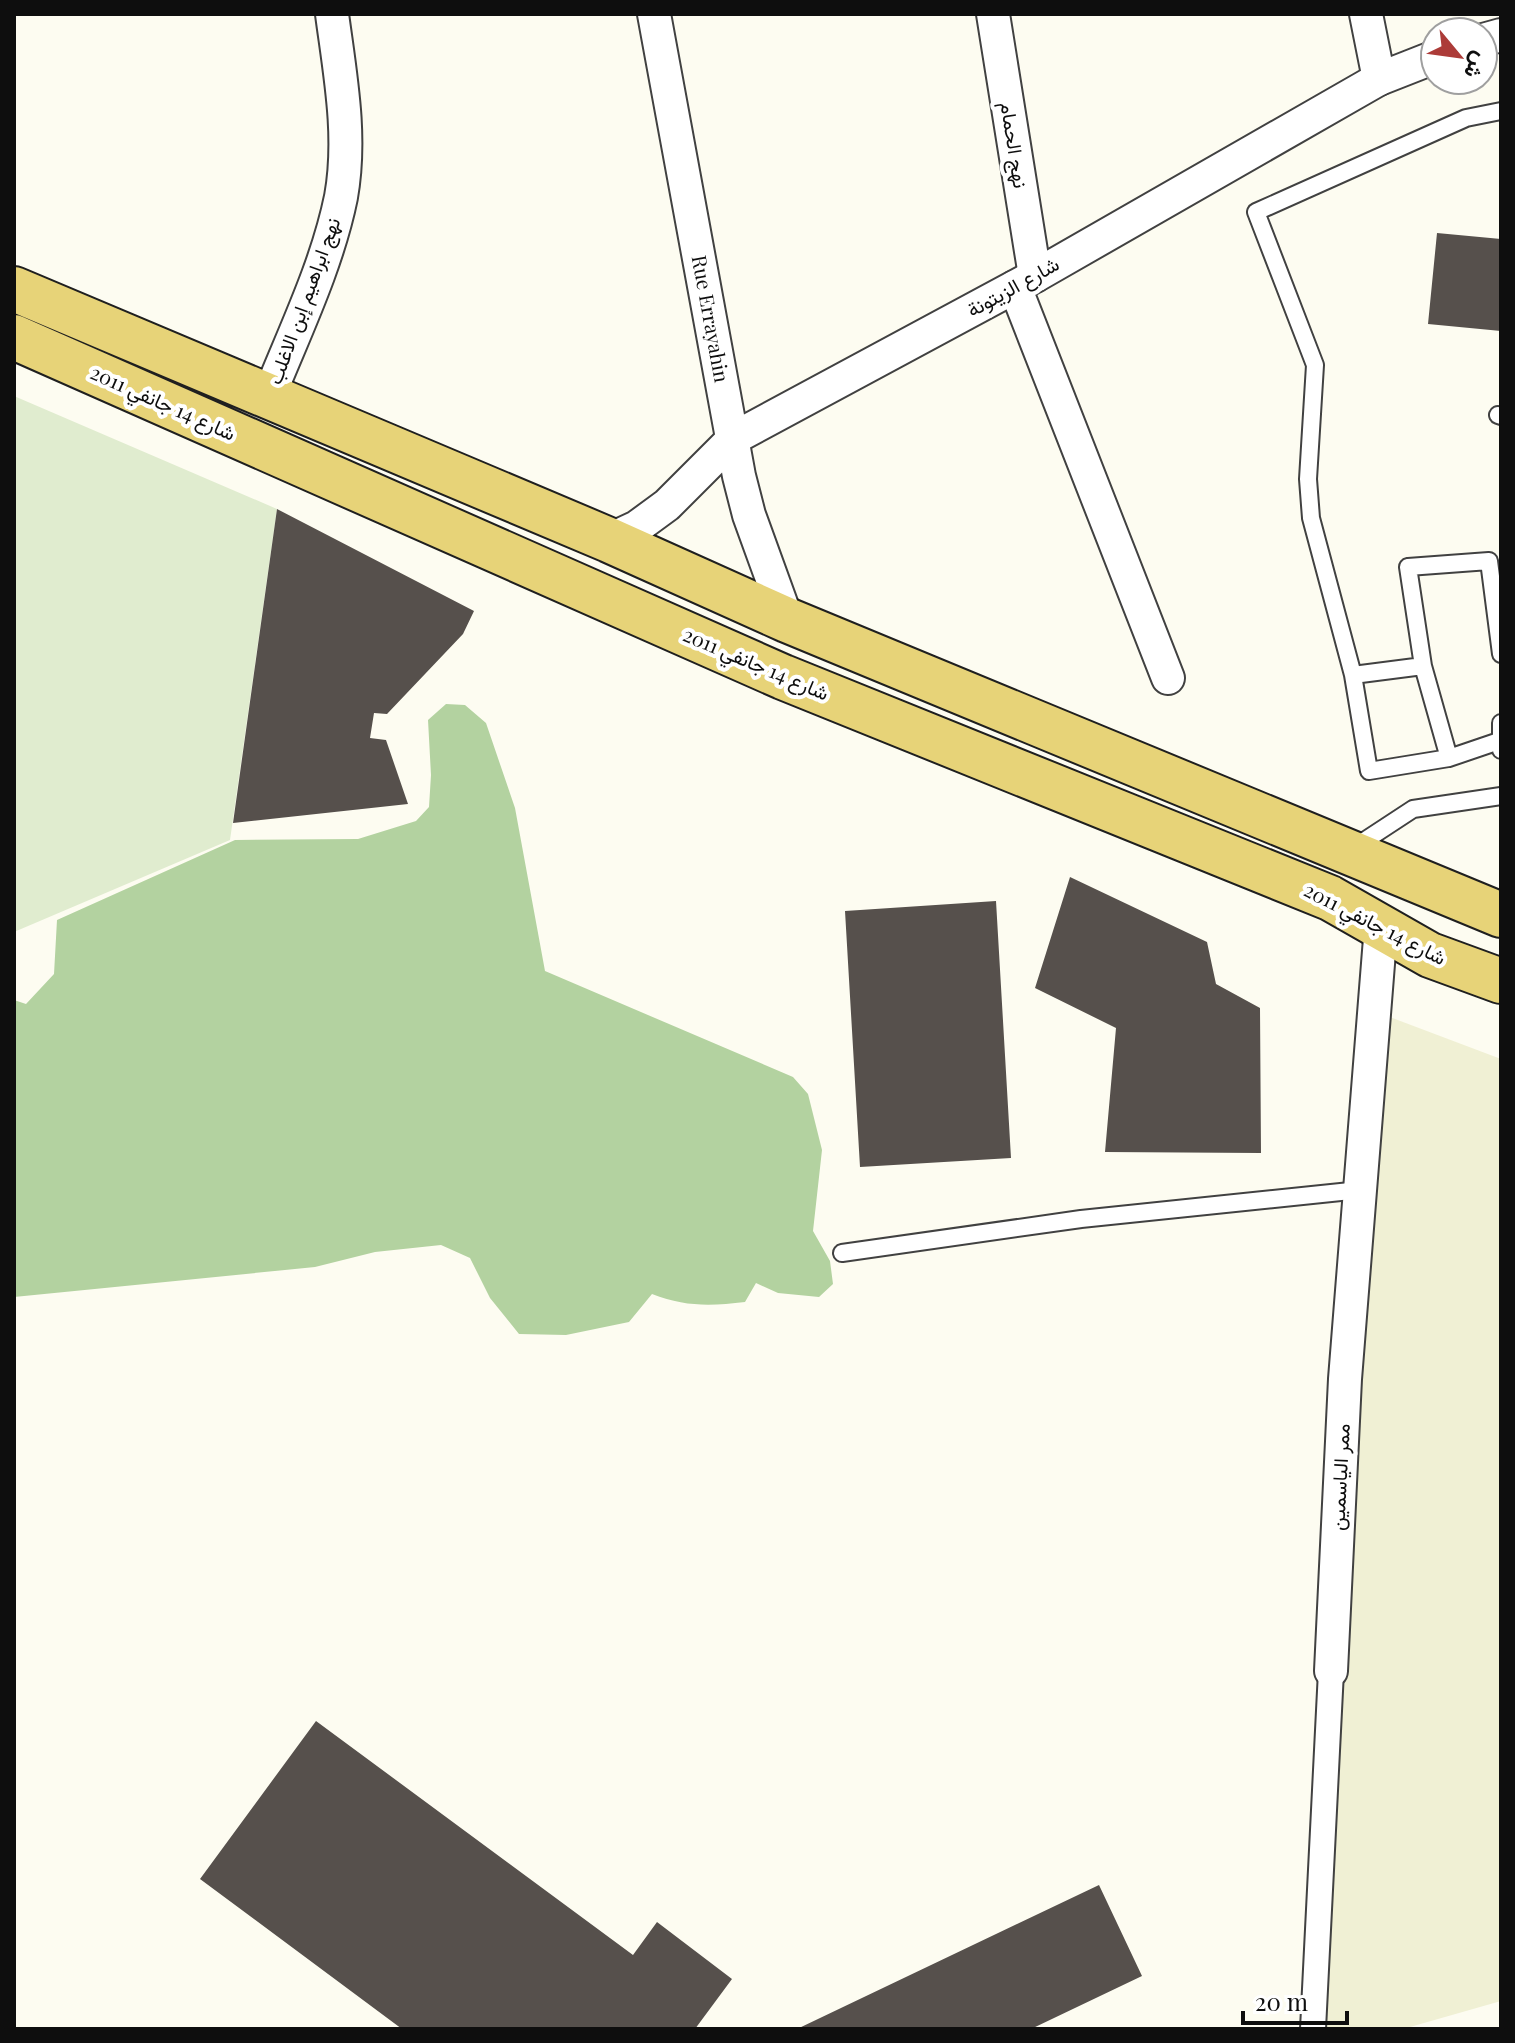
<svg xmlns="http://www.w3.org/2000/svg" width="1515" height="2043" font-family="'Playfair Display',Vazirmatn,serif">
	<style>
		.farmland { fill: #f0f0d4 }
		.forest { fill: #b3d2a0 }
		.pitch { fill: #e0eccf }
		.building { fill: #56504c }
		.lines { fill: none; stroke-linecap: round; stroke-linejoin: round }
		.service-casing { stroke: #414141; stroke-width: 20 }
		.pedestrian-casing { stroke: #414141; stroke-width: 28 }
		.minor-casing { stroke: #414141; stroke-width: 36 }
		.primary-casing { stroke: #1f1f1f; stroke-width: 48 }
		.service { stroke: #fff; stroke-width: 16 }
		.pedestrian { stroke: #fff; stroke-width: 24 }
		.minor { stroke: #fff; stroke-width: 32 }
		.primary { stroke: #e7d378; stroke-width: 44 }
		.labels { text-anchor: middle; stroke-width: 8; stroke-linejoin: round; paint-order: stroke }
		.street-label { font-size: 20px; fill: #0e0e0e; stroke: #fff }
	</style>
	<rect width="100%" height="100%" fill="#fdfcf1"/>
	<path class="farmland" d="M 1358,1005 L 1501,1059 L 1501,2001 L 1403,2029 L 1311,2029 Z"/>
	<path class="forest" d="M 446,704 L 465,705 L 486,723 L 515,808 L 545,971 L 793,1077 L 808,1094 L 822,1150 L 813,1231 L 830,1261 L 833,1284 L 819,1297 L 778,1293 L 756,1283 L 745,1302 C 711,1306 685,1307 652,1294 L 629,1322 L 566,1335 L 519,1334 L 490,1298 L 470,1258 L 441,1245 L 375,1252 L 315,1267 L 14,1297 L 14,1000 L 26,1004 L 54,974 L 57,920 L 235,840 L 358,839 L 416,821 L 429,807 L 431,775 L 428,720 Z"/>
	<path class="pitch" d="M 14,396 L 277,509 L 230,840 L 14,932 Z"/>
	<path class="building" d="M 1437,233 L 1501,239 L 1501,331 L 1428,324 Z
		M 277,509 L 474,611 L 463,634 L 387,714 L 374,713 L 370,738 L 386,740 L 408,804 L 233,823 Z
		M 1070,877 L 1207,942 L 1216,984 L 1260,1008 L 1261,1153 L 1105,1152 L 1116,1028 L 1035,988 Z
		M 996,901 L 1011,1158 L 860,1167 L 845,911 Z
		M 316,1721 L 633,1955 L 657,1922 L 732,1979 L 695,2029 L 402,2029 L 200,1879 Z
		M 1099,1885 L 1142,1976 L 1031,2029 L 797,2029 Z"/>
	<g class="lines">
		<g class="service-casing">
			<path id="service" d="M 1498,415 L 1501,416
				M 1423,666 L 1408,567 L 1489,561 L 1501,654
				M 1353,675 L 1369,771 L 1449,758
				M 1499,741 L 1449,758 L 1423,666 L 1353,675 L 1311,518 L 1308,479 L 1315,365 L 1256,212 L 1466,118 L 1501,111
				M 1501,750 L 1501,723
				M 1352,849 L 1413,809 L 1501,796
				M 842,1253 L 1081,1219 L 1360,1190"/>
		</g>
		<g class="pedestrian-casing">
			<path id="pedestrian" d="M 1313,2029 L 1331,1671"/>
		</g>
		<g class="minor-casing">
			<g id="minor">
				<path id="s1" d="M 654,14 L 739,476 L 749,515 L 787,620"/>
				<path d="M 993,14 L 1035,276"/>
				<path d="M 1366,14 L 1379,79"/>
				<path d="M 1483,40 L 1501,35"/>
				<path d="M 1015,287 L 1168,678"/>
				<path d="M 268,398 C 294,333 327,266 341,197 C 352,136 340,74 332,14"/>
				<path d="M 609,540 L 637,527 L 667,505 L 734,438 L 1035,276 L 1379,79 L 1435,57"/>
				<path d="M 1331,1671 L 1345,1379 L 1381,926"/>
			</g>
		</g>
		<g class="primary-casing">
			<path id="primary" d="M 14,289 L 609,540 L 787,620 L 1501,915
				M 14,337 L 783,677 L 1330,898 L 1430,955 L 1501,981"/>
		</g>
		<use href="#service" class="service"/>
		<use href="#pedestrian" class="pedestrian"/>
		<use href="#minor" class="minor"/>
		<use href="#primary" class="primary"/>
	</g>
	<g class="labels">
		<g class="street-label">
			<text transform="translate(1014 145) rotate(81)" y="7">نهج الحمام</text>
			<text transform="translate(1013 287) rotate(-29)" y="7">شارع الزيتونة</text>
			<text transform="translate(304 301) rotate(-70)" y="7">نهج ابراهيم إبن الاغلب</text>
			<text dy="7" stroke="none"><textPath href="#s1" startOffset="310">Rue Errayahin</textPath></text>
			<text transform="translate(163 403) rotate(24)" y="7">شارع 14 جانفي 2011</text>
			<text transform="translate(756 664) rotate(23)" y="7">شارع 14 جانفي 2011</text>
			<text transform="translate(1375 924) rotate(27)" y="7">شارع 14 جانفي 2011</text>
			<text transform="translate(1340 1477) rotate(-87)" y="7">ممر الياسمين</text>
		</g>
	</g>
	<rect width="1515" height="2043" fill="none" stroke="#0e0e0e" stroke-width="32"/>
	<g transform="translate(1459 56) rotate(119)"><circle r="38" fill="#ffffff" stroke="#9f9f9f" stroke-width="2"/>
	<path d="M0-6L14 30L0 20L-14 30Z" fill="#ac3b38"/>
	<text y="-12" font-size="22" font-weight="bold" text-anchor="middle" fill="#0e0e0e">ش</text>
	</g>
	<path d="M1243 2011v12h104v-12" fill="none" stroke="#0e0e0e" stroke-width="4"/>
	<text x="1255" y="2011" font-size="24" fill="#0e0e0e" stroke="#ffffff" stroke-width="6" paint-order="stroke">20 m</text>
</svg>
